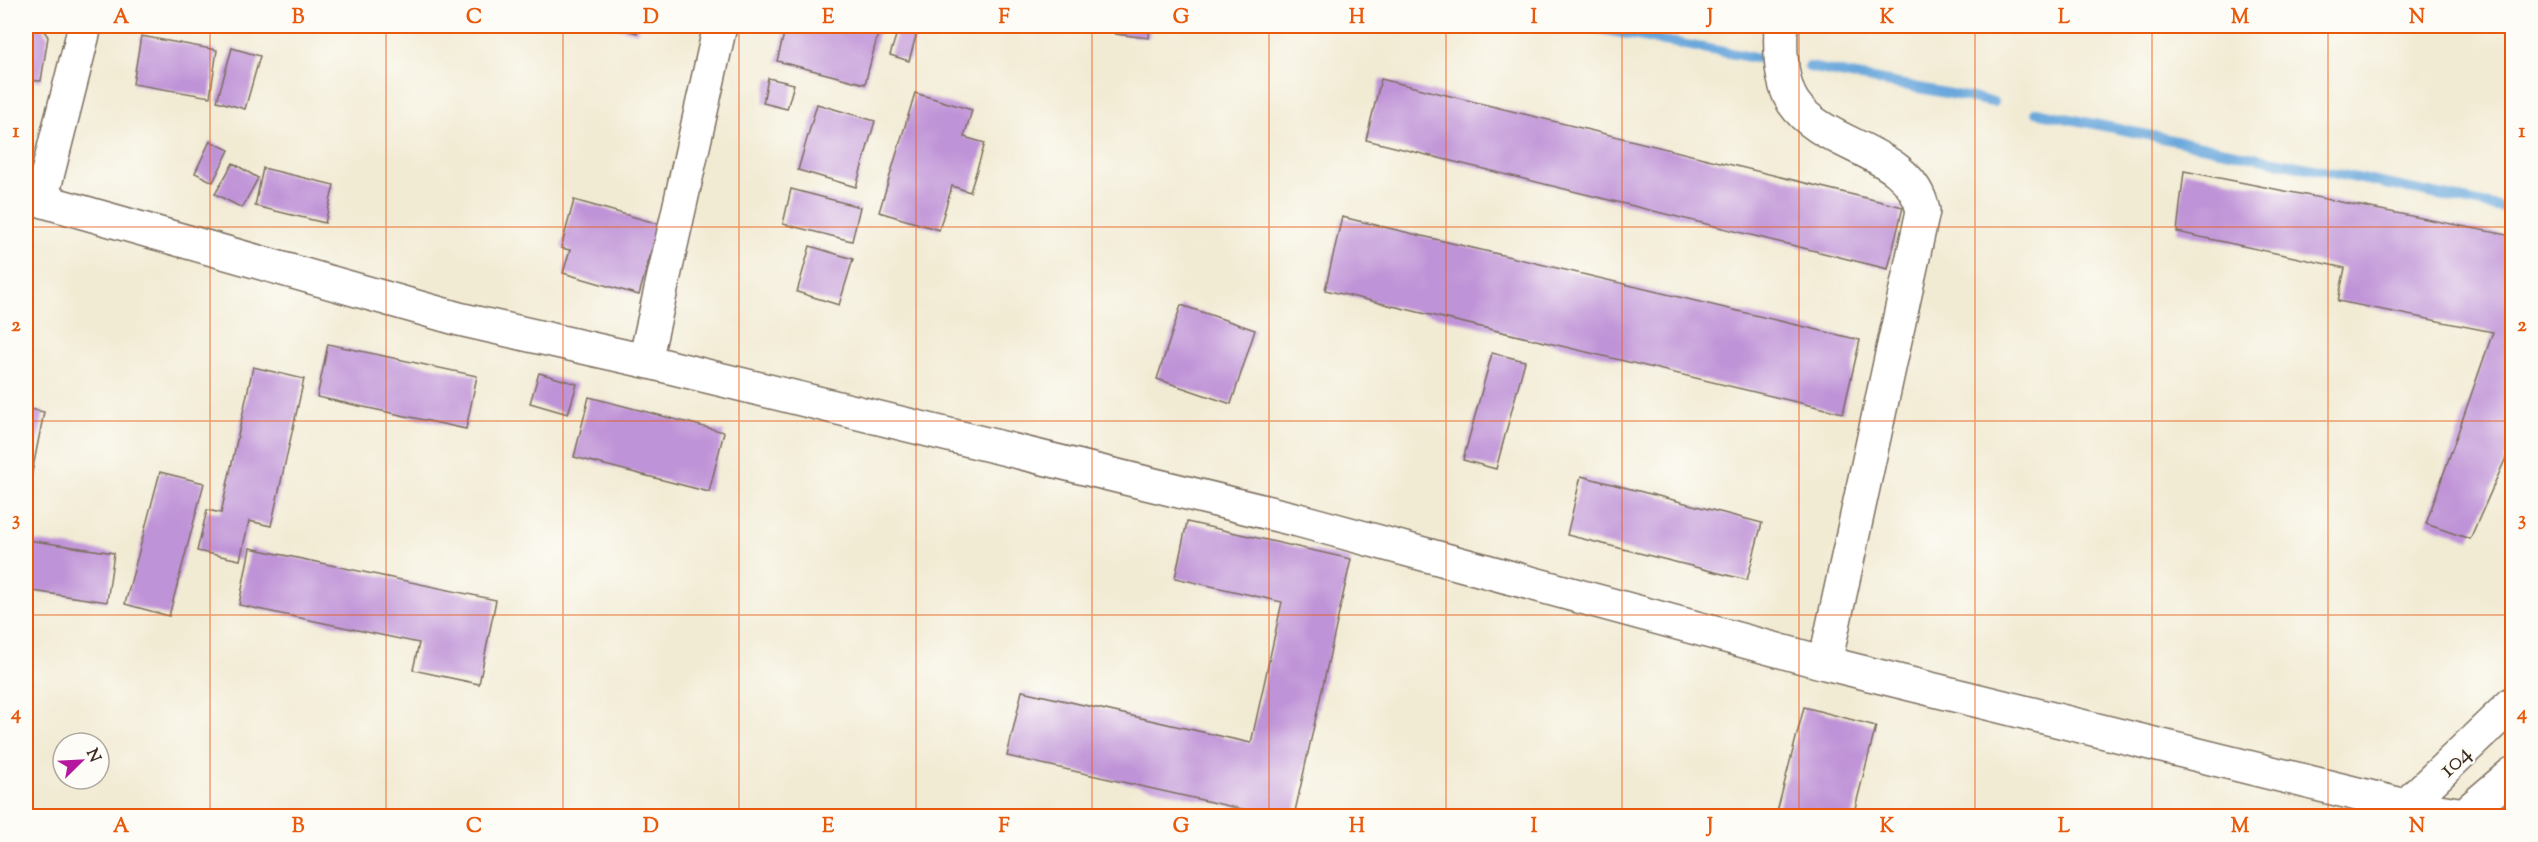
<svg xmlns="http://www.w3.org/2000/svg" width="2538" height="842" font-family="'Sorts Mill Goudy',serif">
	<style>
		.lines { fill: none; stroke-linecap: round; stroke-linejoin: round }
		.stream { stroke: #6aa8dc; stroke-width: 10 }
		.building { fill: #bf93d7 }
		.minor-casing { stroke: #7b6e5e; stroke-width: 36 }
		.minor { stroke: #fff; stroke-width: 33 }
		.grid { fill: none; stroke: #e8590c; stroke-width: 1.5; stroke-opacity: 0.55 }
		.labels { text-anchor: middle; stroke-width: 5; stroke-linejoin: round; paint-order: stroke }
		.street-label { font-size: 26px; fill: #3b2a1e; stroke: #fdfcf7 }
		.neatline { fill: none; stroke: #e8590c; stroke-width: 2 }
		.grid-label { font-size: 20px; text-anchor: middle; font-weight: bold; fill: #e8590c }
	</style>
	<rect width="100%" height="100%" fill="#fdfcf7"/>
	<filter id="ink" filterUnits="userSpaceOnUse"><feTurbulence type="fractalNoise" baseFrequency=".0167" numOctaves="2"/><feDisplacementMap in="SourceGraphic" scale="12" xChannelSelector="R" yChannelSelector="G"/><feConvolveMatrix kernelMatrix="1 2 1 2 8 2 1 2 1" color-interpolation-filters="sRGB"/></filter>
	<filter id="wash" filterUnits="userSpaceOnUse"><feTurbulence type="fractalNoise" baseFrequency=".008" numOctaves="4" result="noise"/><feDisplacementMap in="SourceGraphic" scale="24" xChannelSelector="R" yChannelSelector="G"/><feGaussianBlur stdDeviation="1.35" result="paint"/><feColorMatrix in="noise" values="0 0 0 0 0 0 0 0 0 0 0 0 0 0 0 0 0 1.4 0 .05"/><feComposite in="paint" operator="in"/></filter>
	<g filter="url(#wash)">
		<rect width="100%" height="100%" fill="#f2ebd4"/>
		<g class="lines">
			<path class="stream" d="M 1584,26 L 1756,58
				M 1809,67 L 1993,102
				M 2036,112 L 2512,210"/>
		</g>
		<g id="blocks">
			<path class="building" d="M 26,26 L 41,26 L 48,37 L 41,81 L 26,80 Z
				M 612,26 L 639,26 L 637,33 Z
				M 786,26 L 880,26 L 865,84 L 777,61 Z
				M 899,26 L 917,32 L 909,61 L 890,55 Z
				M 1116,26 L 1150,26 L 1149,38 L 1115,34 Z
				M 141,36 L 217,50 L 210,97 L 133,84 Z
				M 232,48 L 260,56 L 245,109 L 217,101 Z
				M 768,78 L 794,84 L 787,109 L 763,103 Z
				M 1381,79 L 1903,207 L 1888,269 L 1366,140 Z
				M 915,93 L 972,110 L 964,137 L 985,143 L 970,192 L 952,186 L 939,230 L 879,212 Z
				M 817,104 L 875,121 L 856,187 L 798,170 Z
				M 210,141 L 229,150 L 213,182 L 195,173 Z
				M 233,163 L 258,178 L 242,208 L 215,194 Z
				M 263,168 L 334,185 L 325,223 L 255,206 Z
				M 2184,171 L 2512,236 L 2512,444 L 2470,539 L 2426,524 L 2493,332 L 2338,301 L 2345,268 L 2177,232 Z
				M 791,189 L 860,207 L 852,241 L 783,224 Z
				M 574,200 L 659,224 L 639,295 L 563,273 L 570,250 L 561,248 Z
				M 1342,217 L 1860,340 L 1843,413 L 1325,290 Z
				M 810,246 L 853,259 L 839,305 L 797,292 Z
				M 1181,305 L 1255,330 L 1231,404 L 1157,379 Z
				M 328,344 L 477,376 L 466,429 L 317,397 Z
				M 1492,353 L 1525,361 L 1496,469 L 1463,460 Z
				M 253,367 L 304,379 L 271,526 L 249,521 L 240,560 L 197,551 L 207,510 L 221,513 Z
				M 539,373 L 577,384 L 568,414 L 530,403 Z
				M 589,397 L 724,432 L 709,492 L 574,457 Z
				M 26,408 L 44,412 L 27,498 L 26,498 Z
				M 160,472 L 204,483 L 169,616 L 125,604 Z
				M 1581,476 L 1762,523 L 1747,580 L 1567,535 Z
				M 1187,522 L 1351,559 L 1294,816 L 1273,816 L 1007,756 L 1022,691 L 1251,743 L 1282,602 L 1175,578 Z
				M 27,540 L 114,553 L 107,602 L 26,590 Z
				M 250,548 L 496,600 L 479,684 L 413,670 L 419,643 L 239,605 Z
				M 1804,707 L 1876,726 L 1853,816 L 1776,816 Z
				M 26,713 L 31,714 L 26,729 Z"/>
		</g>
	</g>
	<g filter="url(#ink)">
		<use href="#blocks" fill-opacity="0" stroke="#7b6e5e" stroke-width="1.5"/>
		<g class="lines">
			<g class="minor-casing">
				<path id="minor" d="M 1781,26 C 1780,49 1780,82 1793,102 C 1824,149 1911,149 1923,211 L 1825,663
					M 26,196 L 459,319 L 645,361 L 1298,520 L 1825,663 L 2406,806 L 2465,815
					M 41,200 L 85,26
					M 645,361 L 720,26
					M 2395,816 L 2512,704
					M 2463,816 L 2512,774"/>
			</g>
			<use href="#minor" class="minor"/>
		</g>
	</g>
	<path class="grid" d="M 210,26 L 210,816M 386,26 L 386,816M 563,26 L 563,816M 739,26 L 739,816M 916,26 L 916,816M 1092,26 L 1092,816M 1269,26 L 1269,816M 1446,26 L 1446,816M 1622,26 L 1622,816M 1799,26 L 1799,816M 1975,26 L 1975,816M 2152,26 L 2152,816M 2328,26 L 2328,816M 26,227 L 2512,227M 26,421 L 2512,421M 26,615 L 2512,615"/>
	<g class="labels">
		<g class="street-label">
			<text transform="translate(2454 760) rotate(-44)" y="9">104</text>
		</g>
	</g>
	<rect width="2538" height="842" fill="none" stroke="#fdfcf7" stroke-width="66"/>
	<g transform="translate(81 761) rotate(66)"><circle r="28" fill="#fdfcf7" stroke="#afa8a0" stroke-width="1.5"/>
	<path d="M0-4.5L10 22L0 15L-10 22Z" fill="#b5179e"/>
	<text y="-9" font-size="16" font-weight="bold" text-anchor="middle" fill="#3b2a1e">N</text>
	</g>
	<rect x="33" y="33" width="2472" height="776" class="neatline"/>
	<g class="grid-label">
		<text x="121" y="23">A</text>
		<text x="298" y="23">B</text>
		<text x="474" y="23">C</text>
		<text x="651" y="23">D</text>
		<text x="828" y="23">E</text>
		<text x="1004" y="23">F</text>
		<text x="1181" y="23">G</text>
		<text x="1357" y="23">H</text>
		<text x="1534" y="23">I</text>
		<text x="1710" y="23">J</text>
		<text x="1887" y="23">K</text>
		<text x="2064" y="23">L</text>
		<text x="2240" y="23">M</text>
		<text x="2417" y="23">N</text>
		<text x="16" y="137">1</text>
		<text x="2522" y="137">1</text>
		<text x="16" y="331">2</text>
		<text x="2522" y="331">2</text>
		<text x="16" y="525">3</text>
		<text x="2522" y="525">3</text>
		<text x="16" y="719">4</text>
		<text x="2522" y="719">4</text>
		<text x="121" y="832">A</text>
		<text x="298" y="832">B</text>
		<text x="474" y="832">C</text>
		<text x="651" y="832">D</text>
		<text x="828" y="832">E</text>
		<text x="1004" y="832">F</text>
		<text x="1181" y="832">G</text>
		<text x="1357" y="832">H</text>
		<text x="1534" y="832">I</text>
		<text x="1710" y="832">J</text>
		<text x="1887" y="832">K</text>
		<text x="2064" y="832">L</text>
		<text x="2240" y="832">M</text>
		<text x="2417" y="832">N</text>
	</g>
</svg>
